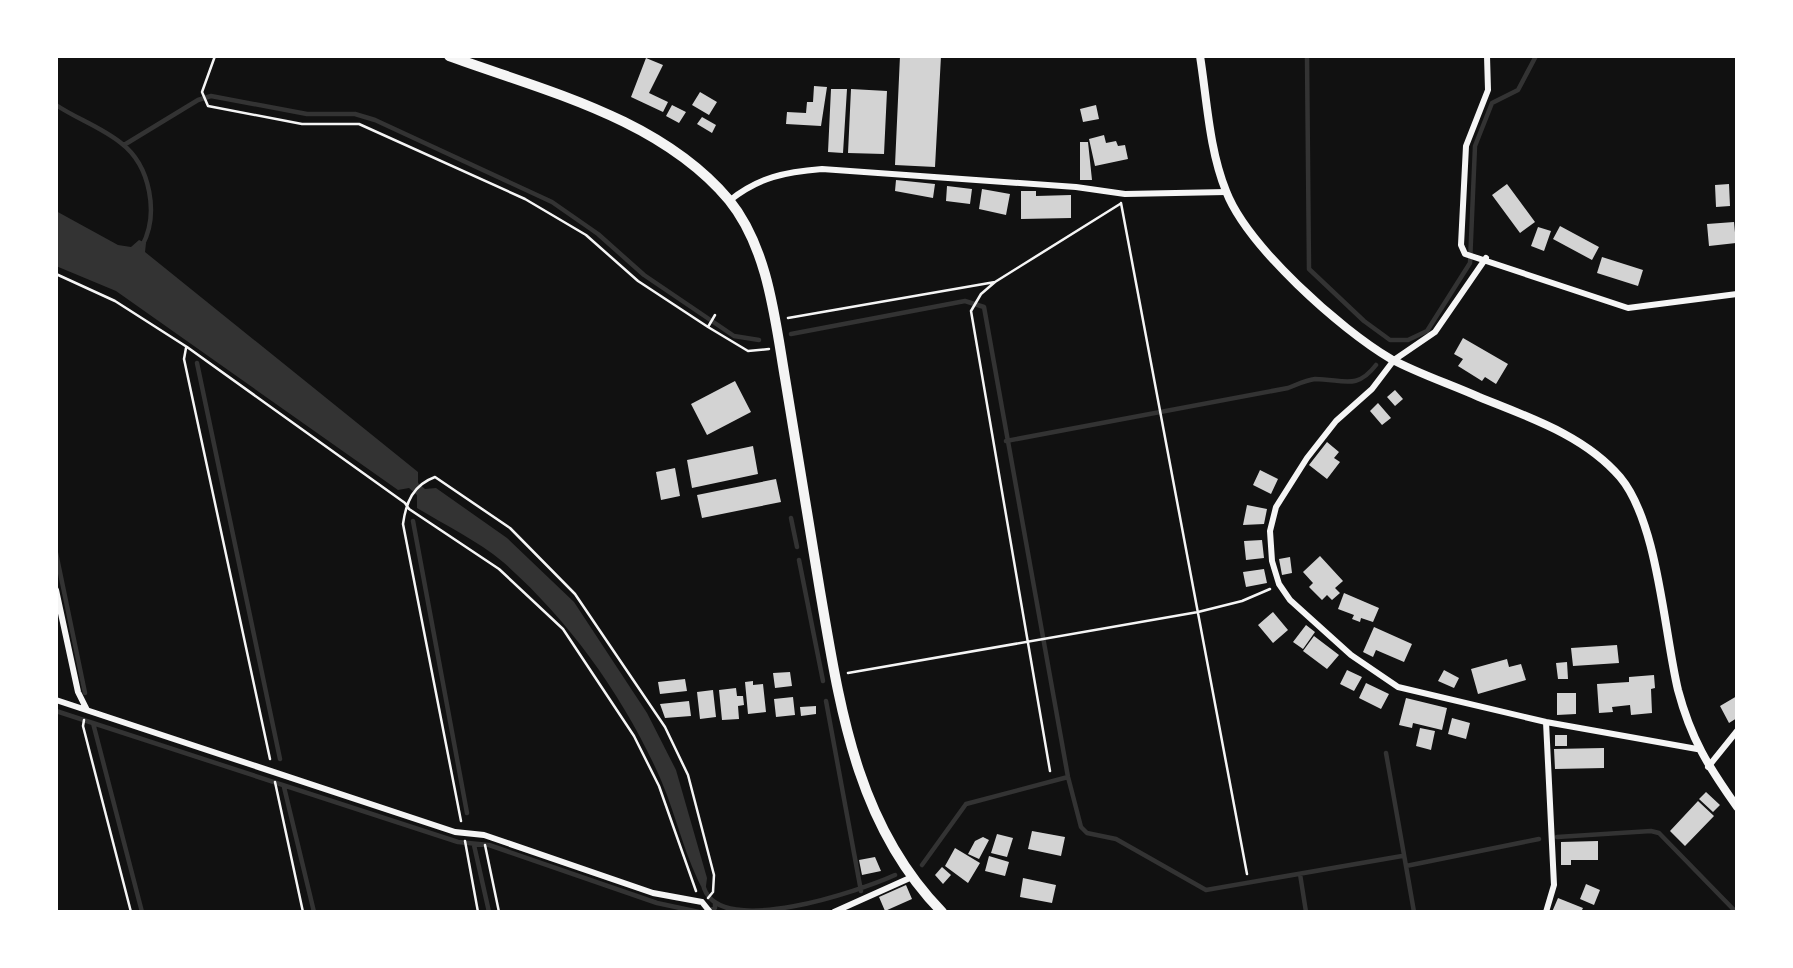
<svg xmlns="http://www.w3.org/2000/svg" width="1793" height="968" font-family="'DM Sans',sans-serif">
	<style>
		.water { fill: #333 }
		.lines { fill: none; stroke-linecap: round; stroke-linejoin: round }
		.stream { stroke: #333; stroke-width: 4.5 }
		.building { fill: #d3d3d3 }
		.path { stroke: #f5f5f5; stroke-width: 2.5 }
		.minor { stroke: #f5f5f5; stroke-width: 6 }
		.tertiary { stroke: #f5f5f5; stroke-width: 8 }
		.trunk { stroke: #f5f5f5; stroke-width: 10 }
	</style>
	<rect width="100%" height="100%" fill="#111"/>
	<path class="water" d="M 56,211 L 118,245 L 131,247 L 139,240 L 146,243 L 145,252 L 418,472 L 418,483 L 425,489 L 436,488 L 507,538 L 574,602 L 647,713 L 676,770 L 707,878 L 705,894 C 685,858 677,818 661,780 C 625,698 570,621 503,562 C 478,541 445,525 417,508 L 417,495 L 409,488 L 398,490 L 116,291 L 56,266 Z"/>
	<g class="lines">
		<path class="stream" d="M 1307,56 L 1309,269 L 1364,321 L 1390,340 L 1408,340 L 1427,331 L 1470,263 L 1475,146 L 1492,103 L 1518,90 L 1536,56
			M 56,105 C 77,119 101,127 121,143 C 151,166 159,215 142,246
			M 124,145 L 198,100 L 211,96 L 307,114 L 355,114 L 375,120 L 552,202 L 598,234 L 644,275 L 734,336 L 759,340
			M 791,334 L 965,301 L 984,307 L 1068,777 L 1081,827 L 1087,833 L 1116,839 L 1206,890 L 1402,856
			M 197,363 L 280,759
			M 1006,441 L 1288,388 C 1296,385 1306,380 1315,379 C 1343,379 1356,391 1376,365
			M 791,518 L 797,547
			M 413,521 L 467,813
			M 56,553 L 85,693
			M 799,560 L 823,681
			M 826,701 L 861,891
			M 56,711 L 458,842 L 489,845 L 657,903 L 699,912
			M 93,723 L 142,912
			M 1386,753 L 1406,866 L 1539,839
			M 284,787 L 314,912
			M 1557,837 L 1651,831 L 1659,833 L 1736,912
			M 474,845 L 489,912
			M 922,865 L 966,804 L 1068,777
			M 1406,866 L 1414,912
			M 1300,874 L 1306,912
			M 704,888 C 721,939 862,890 895,875
			M 706,912 L 715,908 L 715,902"/>
	</g>
	<path class="building" d="M 900,56 L 941,56 L 935,167 L 895,165 Z
		M 646,58 L 663,65 L 649,93 L 668,102 L 663,112 L 631,97 Z
		M 814,86 L 827,87 L 821,126 L 786,124 L 787,112 L 806,113 L 807,102 L 813,102 Z
		M 831,89 L 847,89 L 843,153 L 828,152 Z
		M 851,89 L 887,91 L 884,154 L 848,153 Z
		M 700,92 L 717,102 L 709,115 L 692,105 Z
		M 672,105 L 686,112 L 679,123 L 666,116 Z
		M 1096,105 L 1099,119 L 1083,122 L 1080,109 Z
		M 702,117 L 716,125 L 712,133 L 697,124 Z
		M 1104,135 L 1106,143 L 1116,141 L 1118,146 L 1125,145 L 1128,159 L 1095,166 L 1089,139 Z
		M 1080,142 L 1088,142 L 1092,180 L 1080,180 Z
		M 896,180 L 935,184 L 933,198 L 895,191 Z
		M 1507,184 L 1535,222 L 1520,233 L 1492,195 Z
		M 1729,184 L 1730,206 L 1716,207 L 1715,185 Z
		M 947,186 L 972,189 L 970,204 L 946,201 Z
		M 982,189 L 1010,194 L 1006,215 L 979,209 Z
		M 1021,191 L 1036,191 L 1036,196 L 1071,195 L 1071,218 L 1021,219 Z
		M 1734,222 L 1736,243 L 1709,246 L 1707,224 Z
		M 1560,226 L 1599,247 L 1592,260 L 1553,239 Z
		M 1538,227 L 1551,231 L 1544,251 L 1531,246 Z
		M 1602,257 L 1643,270 L 1638,286 L 1597,273 Z
		M 1463,338 L 1508,364 L 1496,384 L 1485,377 L 1482,381 L 1458,366 L 1463,359 L 1454,354 Z
		M 735,381 L 751,412 L 707,435 L 691,404 Z
		M 1395,390 L 1403,399 L 1395,406 L 1387,397 Z
		M 1378,403 L 1391,418 L 1382,425 L 1370,411 Z
		M 1327,442 L 1339,452 L 1334,458 L 1340,462 L 1327,479 L 1309,465 Z
		M 753,446 L 758,474 L 692,488 L 687,460 Z
		M 675,468 L 680,496 L 661,500 L 656,472 Z
		M 1260,470 L 1278,479 L 1271,494 L 1253,485 Z
		M 776,479 L 781,502 L 702,518 L 697,495 Z
		M 1247,505 L 1267,509 L 1264,524 L 1243,525 Z
		M 1262,540 L 1264,558 L 1246,560 L 1244,541 Z
		M 1320,556 L 1343,581 L 1335,588 L 1340,593 L 1332,600 L 1327,595 L 1322,600 L 1309,587 L 1313,583 L 1303,572 Z
		M 1290,557 L 1292,573 L 1282,575 L 1279,559 Z
		M 1264,569 L 1267,583 L 1246,587 L 1243,572 Z
		M 1344,593 L 1379,608 L 1373,622 L 1361,618 L 1360,622 L 1352,619 L 1354,615 L 1338,609 Z
		M 1273,612 L 1288,630 L 1273,643 L 1258,625 Z
		M 1306,625 L 1315,632 L 1303,649 L 1293,642 Z
		M 1374,627 L 1412,644 L 1404,662 L 1376,650 L 1373,657 L 1363,652 Z
		M 1314,636 L 1339,655 L 1327,669 L 1303,651 Z
		M 1617,645 L 1619,663 L 1573,666 L 1571,648 Z
		M 1507,659 L 1509,667 L 1521,664 L 1526,680 L 1478,694 L 1471,669 Z
		M 1567,662 L 1568,679 L 1558,679 L 1556,663 Z
		M 1347,670 L 1362,677 L 1354,691 L 1340,684 Z
		M 1444,670 L 1459,678 L 1454,688 L 1438,681 Z
		M 790,672 L 792,686 L 775,688 L 773,673 Z
		M 1654,675 L 1655,688 L 1651,689 L 1652,713 L 1631,715 L 1630,705 L 1612,707 L 1613,712 L 1599,713 L 1597,684 L 1629,682 L 1629,677 Z
		M 685,679 L 687,691 L 660,694 L 658,682 Z
		M 753,681 L 753,685 L 763,684 L 766,712 L 748,714 L 745,682 Z
		M 1366,683 L 1389,694 L 1381,709 L 1359,698 Z
		M 736,688 L 737,696 L 743,696 L 744,705 L 738,706 L 739,719 L 722,720 L 719,690 Z
		M 713,690 L 716,717 L 700,719 L 697,692 Z
		M 1557,693 L 1576,693 L 1576,714 L 1557,715 Z
		M 1737,696 L 1737,718 L 1729,723 L 1720,706 Z
		M 793,697 L 795,715 L 776,717 L 774,699 Z
		M 1406,698 L 1447,708 L 1442,730 L 1413,723 L 1412,728 L 1399,725 Z
		M 689,701 L 691,716 L 665,718 L 660,704 Z
		M 816,706 L 816,714 L 801,716 L 800,707 Z
		M 1452,718 L 1470,723 L 1466,739 L 1448,734 Z
		M 1420,728 L 1435,731 L 1431,750 L 1416,746 Z
		M 1555,735 L 1567,735 L 1567,746 L 1555,746 Z
		M 1604,748 L 1604,768 L 1555,769 L 1554,749 Z
		M 1706,792 L 1720,805 L 1713,812 L 1699,799 Z
		M 1698,801 L 1714,816 L 1685,846 L 1670,831 Z
		M 1032,831 L 1065,837 L 1061,856 L 1028,849 Z
		M 997,834 L 1013,838 L 1007,857 L 991,853 Z
		M 983,837 L 989,840 L 979,859 L 968,854 L 975,841 Z
		M 1598,841 L 1598,860 L 1571,860 L 1571,865 L 1561,865 L 1561,842 Z
		M 955,848 L 980,863 L 968,883 L 945,866 Z
		M 989,856 L 1009,862 L 1005,876 L 985,871 Z
		M 875,857 L 881,871 L 862,875 L 859,860 Z
		M 942,867 L 951,875 L 943,884 L 935,875 Z
		M 1023,878 L 1056,885 L 1052,903 L 1020,897 Z
		M 1586,884 L 1600,890 L 1594,905 L 1580,899 Z
		M 906,885 L 912,899 L 885,911 L 879,897 Z
		M 1558,898 L 1583,908 L 1581,912 L 1552,912 Z"/>
	<g class="lines">
		<path class="path" d="M 215,56 L 202,92 L 208,106 L 302,124 L 359,124 L 525,199 L 586,235 L 638,281 L 708,327 L 748,351 L 769,349
			M 1121,203 L 1247,874
			M 56,274 L 115,301 L 187,347 L 405,503 L 409,509 L 499,569 L 563,629 L 634,736 L 659,786 L 696,891
			M 995,282 L 981,294 L 971,311 L 1050,771
			M 788,318 L 995,282 L 1120,204
			M 708,327 L 715,315
			M 186,348 L 184,359 L 270,759
			M 848,673 L 1198,612 L 1242,601 L 1270,589
			M 84,720 L 83,726 L 131,912
			M 275,782 L 303,912
			M 461,821 L 403,524 C 406,502 413,485 435,477 L 510,528 L 575,594 L 665,727 L 688,775 L 714,875 L 713,892 L 708,898
			M 465,841 L 478,912
			M 485,845 L 499,912"/>
		<path class="minor" d="M 1487,56 L 1488,90 L 1466,146 L 1461,245 L 1465,254 L 1628,308 L 1737,294
			M 729,201 C 759,177 785,172 822,169 L 1076,187 L 1125,194 L 1226,192
			M 1486,258 L 1435,332 L 1394,360 L 1372,389 L 1336,421 L 1307,458 L 1276,507 L 1270,531 L 1272,561 L 1279,584 L 1290,600 L 1351,655 L 1398,687 L 1546,722 L 1697,749
			M 56,590 L 78,692 L 87,710
			M 56,700 L 455,832 L 484,835 L 653,893 L 702,902 L 710,912
			M 1546,722 L 1554,885 L 1546,912
			M 1708,767 L 1737,731
			M 834,912 L 912,877"/>
		<path class="tertiary" d="M 1200,56 C 1207,100 1209,149 1226,191 C 1247,246 1340,329 1391,359 C 1419,374 1450,384 1479,397 C 1528,417 1584,435 1620,477 C 1658,522 1664,632 1678,690 C 1691,739 1708,766 1737,807"/>
		<path class="trunk" d="M 449,56 C 545,91 660,118 729,200 C 768,248 775,319 785,378 C 796,449 808,520 820,591 C 840,707 856,824 942,912"/>
	</g>
	<rect width="1793" height="968" fill="none" stroke="#ffffff" stroke-width="116"/>
</svg>
